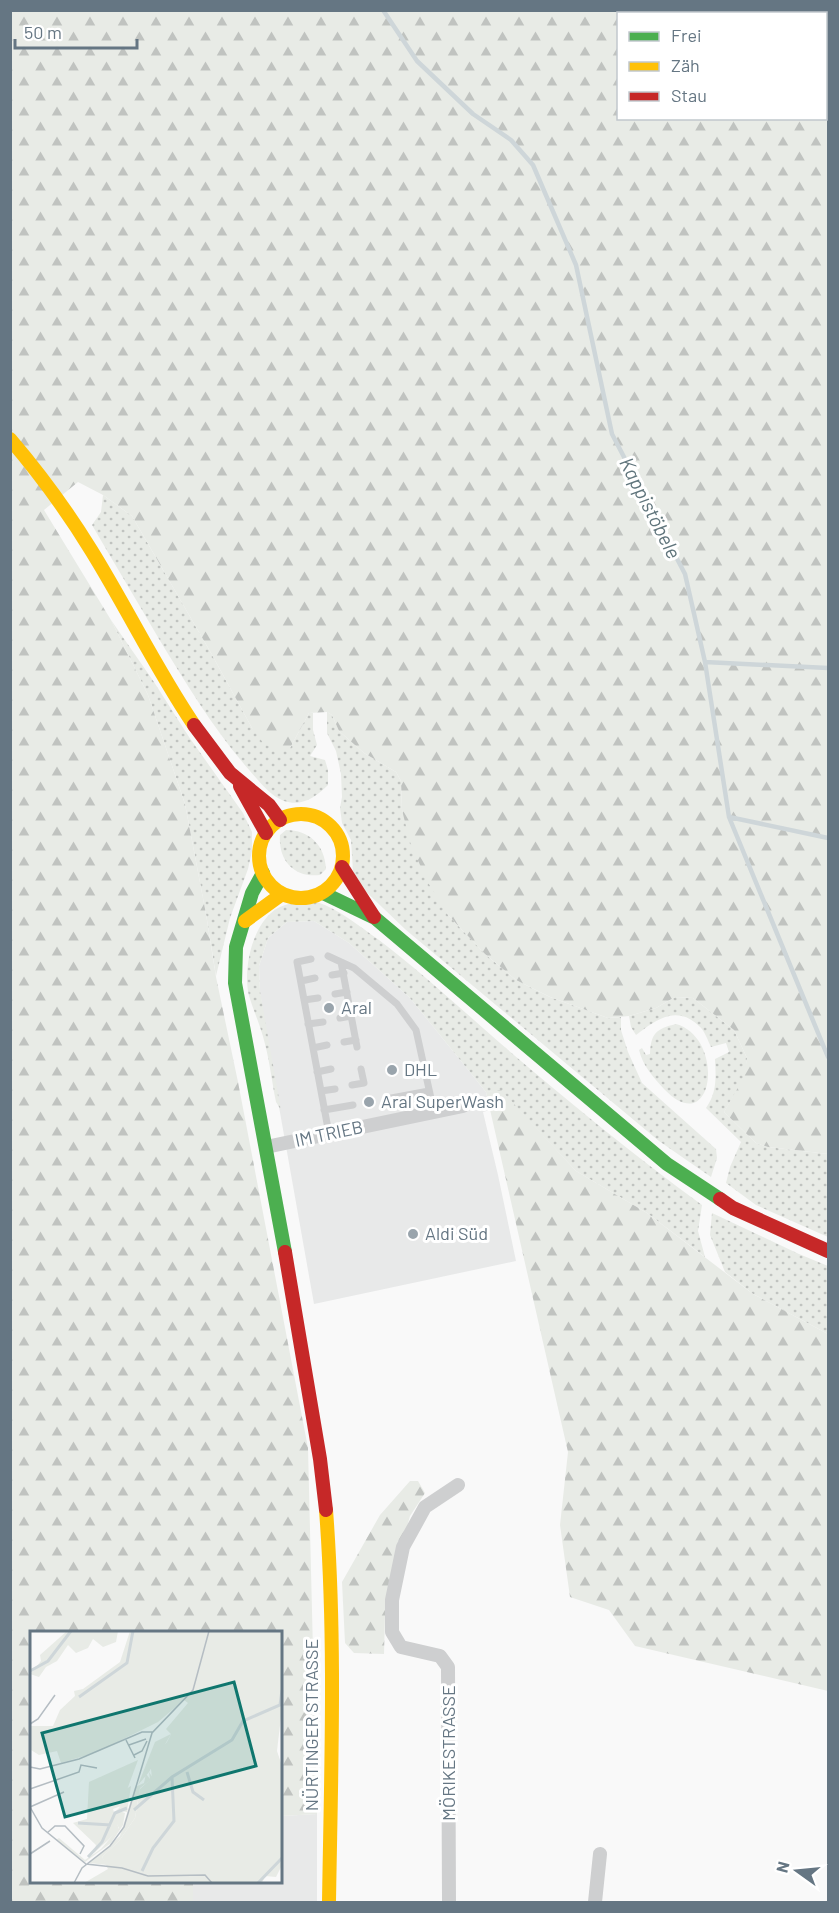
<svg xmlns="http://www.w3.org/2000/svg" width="839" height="1913" font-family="Barlow,sans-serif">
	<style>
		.built { fill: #e8e9e9 }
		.grass { fill: url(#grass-dots) }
		.forest { fill: url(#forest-firs); fill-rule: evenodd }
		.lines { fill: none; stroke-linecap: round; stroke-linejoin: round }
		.stream { stroke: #ced6d9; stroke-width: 4.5 }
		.lane { stroke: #cecfd0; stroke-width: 7 }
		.street { stroke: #cecfd0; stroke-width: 14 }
		.fast { stroke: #4caf50; stroke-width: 14 }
		.slow { stroke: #ffc107; stroke-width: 14 }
		.jam { stroke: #c62828; stroke-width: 14 }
		.poi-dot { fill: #99a4ac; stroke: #fff; stroke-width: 2 }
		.labels { text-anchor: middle; stroke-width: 6; stroke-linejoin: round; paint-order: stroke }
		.poi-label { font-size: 18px; fill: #657683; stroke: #fff; text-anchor: start }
		.street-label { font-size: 18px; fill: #657683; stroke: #fff }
		.water-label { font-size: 20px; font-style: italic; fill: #60757c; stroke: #fff }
		.inset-river { fill: none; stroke: #ced6d9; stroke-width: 3 }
		.inset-road { fill: none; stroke: #b5bdc3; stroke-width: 1.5 }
		.view { fill: #0f766e; fill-opacity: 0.15; stroke: #0f766e; stroke-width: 3 }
		.inset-edge { fill: none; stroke: #657683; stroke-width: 3 }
	</style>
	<defs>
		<pattern id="grass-dots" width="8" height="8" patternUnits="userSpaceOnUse" patternTransform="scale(1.5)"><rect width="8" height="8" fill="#e8ebe6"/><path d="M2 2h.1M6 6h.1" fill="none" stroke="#c0c3c0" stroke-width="1.8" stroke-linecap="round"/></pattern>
		<pattern id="forest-firs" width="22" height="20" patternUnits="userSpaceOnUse" patternTransform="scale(1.5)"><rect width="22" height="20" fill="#e8ebe6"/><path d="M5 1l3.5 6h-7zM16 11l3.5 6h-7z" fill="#c0c3c0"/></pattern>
	</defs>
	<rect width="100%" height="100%" fill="#f9f9f9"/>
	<path class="built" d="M 314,921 L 349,943 L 410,998 L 486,1092 L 490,1110 L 483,1112 L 498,1175 L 516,1261 L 314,1304 L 265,1028 L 260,991 L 259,966 L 268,938 L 287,922 Z
		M 317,1814 L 317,1902 L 193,1902 L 193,1882 L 280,1882 L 281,1816 Z"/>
	<path class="grass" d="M 103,495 L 132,516 L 211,653 L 252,728 L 290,748 L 309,713 L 313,713 L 313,730 L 317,745 L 310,756 L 325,760 L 328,770 L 328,785 C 316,797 302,807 284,801 C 269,795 260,782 250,771 C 214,730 187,685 159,639 C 137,601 114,563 92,525 L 101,512 Z
		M 111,620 L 154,682 L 189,737 L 243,813 L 252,832 L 252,851 L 248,869 L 230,918 L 216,976 L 206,914 L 185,804 L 148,695 Z
		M 327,712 L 332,715 L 339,731 L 364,753 L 396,772 L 401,781 L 402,810 L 448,915 L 485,954 L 516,980 L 550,997 L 608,1018 L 621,1017 L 621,1030 L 628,1052 L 642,1083 L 716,1149 L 717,1158 L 711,1177 L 659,1141 L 406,930 L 360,886 L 353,871 L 351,840 L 342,823 L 340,808 L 342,797 L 341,774 L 336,751 L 327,733 Z
		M 286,830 C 309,830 325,845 326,869 L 320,875 C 294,878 278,860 280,835 Z
		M 317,902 C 340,910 359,926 379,940 C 421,972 460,1008 500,1043 C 566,1100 633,1154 702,1205 L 698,1231 L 705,1257 L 647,1213 L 576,1171 L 501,1091 L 486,1092 L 410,998 L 349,943 L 314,921 L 287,922 L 268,938 L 259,966 L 260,991 L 281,1110 L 276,1102 C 272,1083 270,1063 265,1044 C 261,1027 254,1012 249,996 C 242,967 254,914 285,905 C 294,902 307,903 317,902 Z
		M 675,997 L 693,998 L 734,1030 L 747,1058 L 745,1077 L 724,1112 L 756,1143 L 768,1147 L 828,1154 L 828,1237 L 756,1205 L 726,1183 L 730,1167 L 741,1142 L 706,1108 C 717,1093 716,1077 715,1059 L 729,1052 L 726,1043 L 711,1047 C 708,1041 705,1031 699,1026 C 676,1004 656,1020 636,1035 L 631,1027 L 629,1016 L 656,1008 Z
		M 676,1024 C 726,1038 714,1141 664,1089 C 653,1077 643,1066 639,1050 L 642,1048 L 646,1055 L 650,1054 C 651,1033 656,1029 676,1024 Z
		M 712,1213 L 799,1254 L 828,1266 L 828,1334 L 753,1294 L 725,1272 L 710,1235 Z"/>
	<path class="forest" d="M 11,11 L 828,11 L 828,1154 L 768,1147 L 756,1143 L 724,1112 L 744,1077 L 747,1058 L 734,1030 L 693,998 L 675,997 L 656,1008 L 629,1016 L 608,1018 L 550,997 L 516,980 L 485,954 L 448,915 L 427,881 L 410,842 L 402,810 L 401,781 L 396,772 L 364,753 L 339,731 L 332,715 L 327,712 L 309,713 L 290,748 L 281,751 L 264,744 L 252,728 L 211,653 L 132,516 L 103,495 L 78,482 L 44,510 L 111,620 L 148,695 L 185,804 L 206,914 L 216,977 L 238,1082 L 308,1448 L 317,1814 L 281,1816 L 280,1632 L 32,1632 L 32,1882 L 193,1882 L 193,1902 L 11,1902 ZM 618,14 L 826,14 L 826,118 L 618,118 Z
		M 501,1090 L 576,1171 L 647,1213 L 753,1294 L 828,1334 L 828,1691 L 635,1646 L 609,1610 L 570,1597 L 560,1525 L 568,1452 L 486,1092 Z
		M 410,1481 L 418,1481 L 425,1493 L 410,1516 L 394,1573 L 385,1616 L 384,1654 L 354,1653 L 345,1643 L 342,1582 L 380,1515 Z"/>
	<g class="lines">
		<path class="stream" d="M 383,10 L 417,61 L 473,114 L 511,140 L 533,165 L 576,265 L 612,434 L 685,574 L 705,662 L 729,817 L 828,1057
			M 705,662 L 828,668
			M 729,817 L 828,838"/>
		<path class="lane" d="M 328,956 L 354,968 L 397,1004 L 416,1030 L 434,1112
			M 311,959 L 297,962 L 329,1134
			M 341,962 L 357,1047
			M 332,975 L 344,973
			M 301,981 L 315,978
			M 335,994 L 347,992
			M 304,1000 L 318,998
			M 340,1018 L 351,1016
			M 308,1024 L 323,1022
			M 344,1042 L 356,1040
			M 313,1048 L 327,1045
			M 317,1072 L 331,1069
			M 352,1085 L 364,1083 L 361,1069
			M 321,1091 L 335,1089
			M 386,1099 L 429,1091
			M 324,1110 L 353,1105"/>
		<path class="street" d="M 266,1147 L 463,1106
			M 449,1902 L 448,1667 L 440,1656 L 401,1647 L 392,1632 L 392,1600 L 403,1547 L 425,1507 L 458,1485
			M 595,1902 L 600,1854"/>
		<path class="fast" d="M 263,873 L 252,893 L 236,947 L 235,983 L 285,1252
			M 323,893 L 375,918 L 667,1164 L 720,1199"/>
		<path class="slow" d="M 10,439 C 40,474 67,511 91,550 C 127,608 156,669 194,725
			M259 856a42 42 0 1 1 84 0a42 42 0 1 1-84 0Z
			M 245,921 L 282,894
			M 326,1510 C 336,1640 331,1772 329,1902"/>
		<path class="jam" d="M 194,725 L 230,773 L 269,805 L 280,820
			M 240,786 L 266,833
			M 342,867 L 374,917
			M 720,1199 L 733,1208 L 828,1251
			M 285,1252 L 320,1459 L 326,1510"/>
	</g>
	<g class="poi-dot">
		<circle cx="329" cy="1008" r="6"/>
		<circle cx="392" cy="1070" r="6"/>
		<circle cx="369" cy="1102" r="6"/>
		<circle cx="413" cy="1234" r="6"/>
	</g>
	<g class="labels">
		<g class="poi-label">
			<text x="341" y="1014">Aral</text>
			<text x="404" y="1076">DHL</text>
			<text x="381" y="1108">Aral SuperWash</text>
			<text x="425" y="1240">Aldi Süd</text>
		</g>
		<g class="street-label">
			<text transform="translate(329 1134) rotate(-12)" y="6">IM TRIEB</text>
			<text transform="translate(312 1725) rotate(-90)" y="6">NÜRTINGER STRASSE</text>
			<text transform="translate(449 1753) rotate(-90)" y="6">MÖRIKESTRASSE</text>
		</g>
		<g class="water-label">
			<text transform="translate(650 508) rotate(63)" y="7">Kappistöbele</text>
		</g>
	</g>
	<g transform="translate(30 1631)">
		<rect width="252" height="252" fill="#f9f9f9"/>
		<path d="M 141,103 L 119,141 L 108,154 L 125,111 ZM 119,141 L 123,147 L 110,157 L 105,187 L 89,210 L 72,226 L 77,234 L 59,232 L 90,205 L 105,156 L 114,152 L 116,143 L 120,148 ZM 101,155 L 97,181 L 89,180 L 95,182 L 93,194 L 81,212 L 55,231 L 26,209 L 29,207 L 55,229 L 71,218 L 89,197 L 82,184 L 90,176 L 96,158 Z" fill="#e8ebe6"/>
		<path d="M 37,0 L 88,0 L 86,11 L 73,16 L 63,8 L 58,17 L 46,22 L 38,14 L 27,30 L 16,36 L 9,46 L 0,43 L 11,30 L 10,24 ZM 100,0 L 252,0 L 252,77 L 247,120 L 252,135 L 252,234 L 246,246 L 235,245 L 232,252 L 54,252 L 78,238 L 72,226 L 89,210 L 105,187 L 110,158 L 122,147 L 120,129 L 137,111 L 141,103 L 136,98 L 158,72 L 154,69 L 128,91 L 67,121 L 31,132 L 27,120 L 9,124 L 1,119 L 0,95 L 23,95 L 30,79 L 45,65 L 44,60 L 53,58 L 90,31 ZM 108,129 L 91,175 L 83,178 L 89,199 L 64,222 L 66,214 L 43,192 L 57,188 L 59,151 Z" fill="#e8ebe6"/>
		<path class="inset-river" d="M 0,40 L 18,30 L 41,0M 49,66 L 97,32 L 103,0M 157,141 L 163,161 L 174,169M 104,179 L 142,146 L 202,109 L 213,90 L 250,74 L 252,59M 48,192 L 81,194M 58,226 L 72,211 L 85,182 L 97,177M 112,240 L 123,217 L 144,190 L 142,146M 228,252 L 252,227"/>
		<path class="inset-road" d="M 0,93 L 8,88 L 25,64M 96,109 L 105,127M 99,114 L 116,108M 104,124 L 112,120 L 117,110M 0,136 L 10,138 L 49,128 L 112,101 L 123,101M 0,158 L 49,141 L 51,134 L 67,137M 0,176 L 12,197 L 56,233 L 92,237 L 118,245 L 175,244 L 182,252M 0,176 L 34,161M 17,202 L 25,195 L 35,195 L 54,215 L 50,223M 0,223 L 20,210M 44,252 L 52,237 L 80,215 L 94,196 L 122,102 L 163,59 L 179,0"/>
		<path class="view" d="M 204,51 L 226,135 L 35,186 L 12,102 Z"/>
		<rect width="252" height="252" class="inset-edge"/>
	</g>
	<rect width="839" height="1913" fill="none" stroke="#657683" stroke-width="24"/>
	<rect x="617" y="12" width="210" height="108" fill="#ffffff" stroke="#c1c8cd" stroke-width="1.5"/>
	<rect x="629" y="32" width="30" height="9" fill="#4caf50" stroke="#c1c8cd" stroke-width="1.5"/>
	<text x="671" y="42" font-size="18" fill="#657683">Frei</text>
	<rect x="629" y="62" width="30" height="9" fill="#ffc107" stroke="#c1c8cd" stroke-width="1.5"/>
	<text x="671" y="72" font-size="18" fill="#657683">Zäh</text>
	<rect x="629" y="92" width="30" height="9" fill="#c62828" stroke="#c1c8cd" stroke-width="1.5"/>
	<text x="671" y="102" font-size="18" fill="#657683">Stau</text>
	<g transform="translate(797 1871) rotate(285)" stroke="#ffffff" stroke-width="4.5" paint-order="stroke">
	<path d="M0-4.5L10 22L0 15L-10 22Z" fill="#657683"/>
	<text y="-9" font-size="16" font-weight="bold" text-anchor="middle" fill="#657683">N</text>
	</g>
	<path d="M15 39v9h122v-9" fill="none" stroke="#657683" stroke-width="3"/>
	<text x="24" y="39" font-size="18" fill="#657683" stroke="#ffffff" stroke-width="4.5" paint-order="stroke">50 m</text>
</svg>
